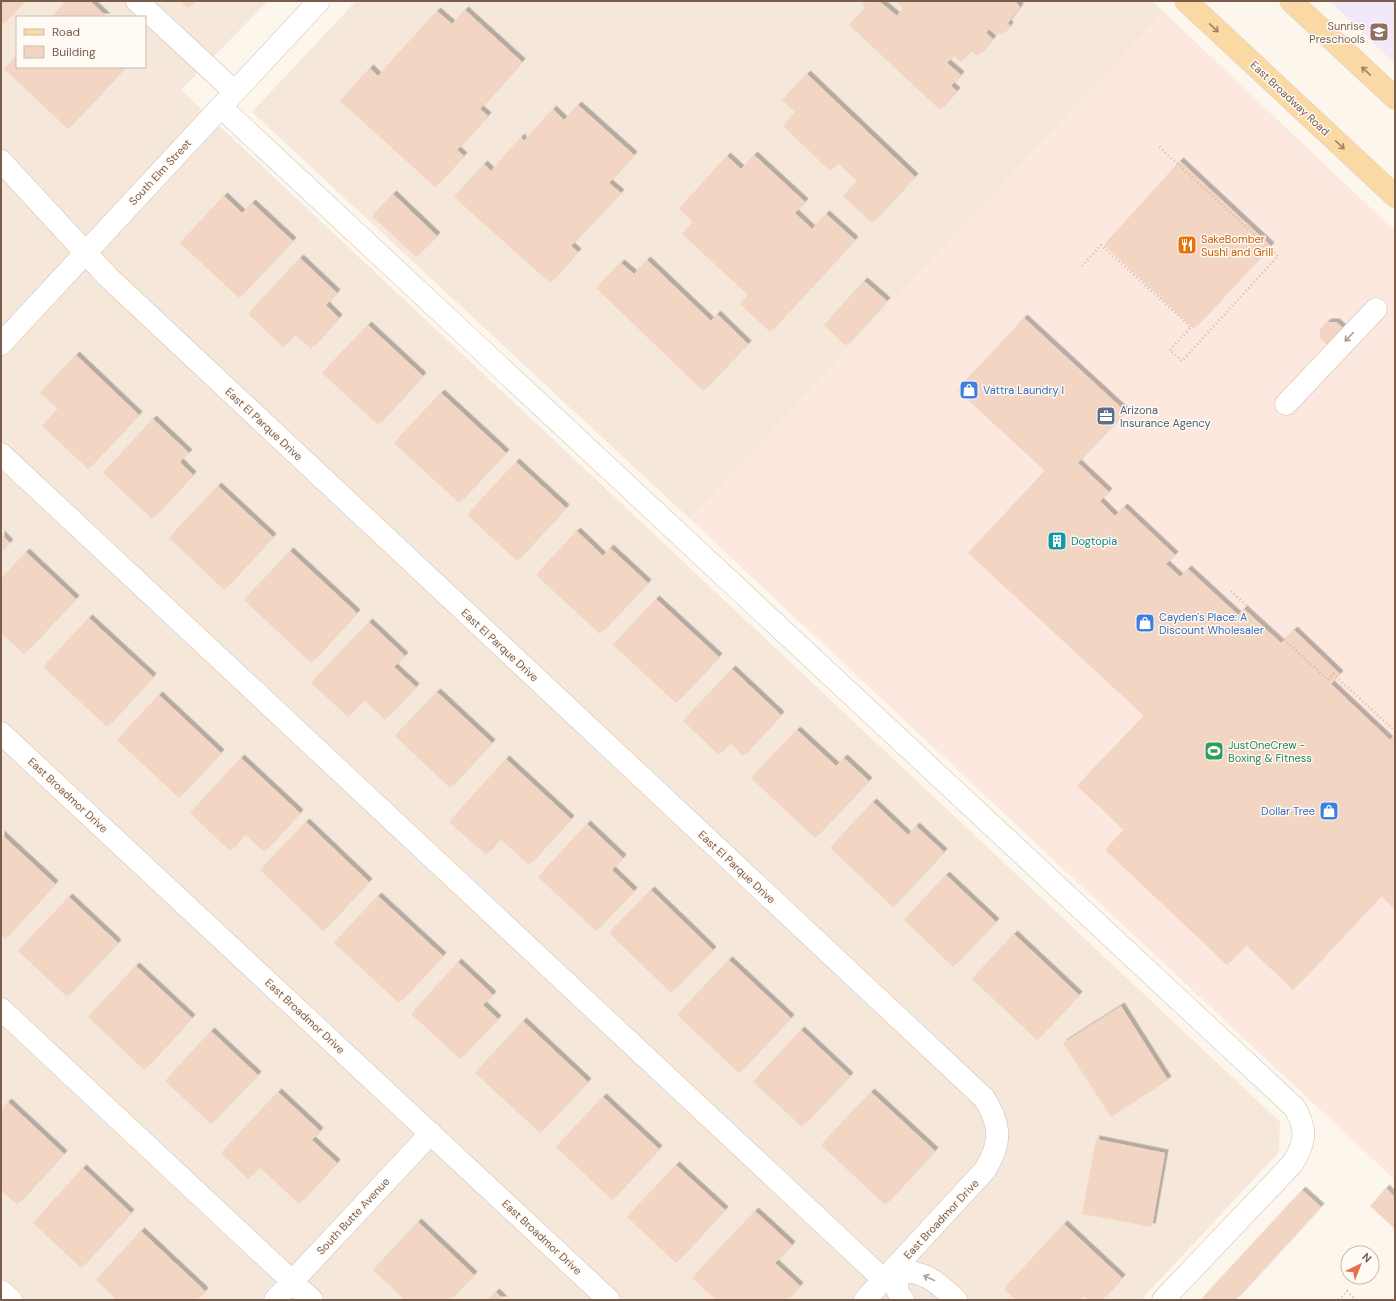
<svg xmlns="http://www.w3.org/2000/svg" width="1396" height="1301" font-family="'DM Sans',sans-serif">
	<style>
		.residential { fill: #f5e8da; fill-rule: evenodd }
		.commercial { fill: #fde8e0 }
		.education { fill: #f3e8fa }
		.building { fill: #f3d5c3; filter: url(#shadow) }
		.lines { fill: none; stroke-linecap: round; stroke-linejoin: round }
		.minor-casing { stroke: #d1beb0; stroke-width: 23 }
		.major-casing { stroke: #dad1cd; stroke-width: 23 }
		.path { stroke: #d9b8a5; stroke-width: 2.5; stroke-dasharray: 1 3; stroke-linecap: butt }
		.minor { stroke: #fff; stroke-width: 22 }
		.major { stroke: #fbd9a5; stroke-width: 22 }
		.oneway { stroke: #a18267 }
		.oneway2 { stroke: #af9d94 }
		.labels { text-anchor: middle; stroke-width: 3; stroke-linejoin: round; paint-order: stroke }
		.education-label { font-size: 11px; fill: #785e54; stroke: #fffaf3; text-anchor: end }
		.street-label { font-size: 11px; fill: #7a5c4d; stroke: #fffaf3 }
		.food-label { font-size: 11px; fill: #c56008; stroke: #fffaf3; text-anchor: start }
		.shop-label { font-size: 11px; fill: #366cbe; stroke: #fffaf3; text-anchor: start }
		.service-label { font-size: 11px; fill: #4e5e75; stroke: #fffaf3; text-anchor: start }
		.culture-label { font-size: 11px; fill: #0d838f; stroke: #fffaf3; text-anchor: start }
		.leisure-label { font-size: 11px; fill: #27864d; stroke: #fffaf3; text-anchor: start }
	</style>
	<defs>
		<filter id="shadow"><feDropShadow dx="3.5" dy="-3.5" stdDeviation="0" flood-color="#0004"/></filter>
	</defs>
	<rect width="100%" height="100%" fill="#fdf6ec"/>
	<path class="residential" d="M 1,1 L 268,1 L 181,90 L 1280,1122 L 1279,1152 L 1141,1300 L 1,1300 ZM 17,17 L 145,17 L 145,67 L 17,67 Z
		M 356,1 L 1152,1 L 1164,12 L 690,519 L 252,112 Z"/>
	<path class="commercial" d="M 1164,12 L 1395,231 L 1395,1180 L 690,519 Z"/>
	<path class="education" d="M 1330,1 L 1395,1 L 1395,64 Z"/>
	<path class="building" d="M 1,1 L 25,1 L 1,26 Z
		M 67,1 L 90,1 L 107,17 L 52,17 Z
		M 180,1 L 194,1 L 188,8 Z
		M 866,1 L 879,1 L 897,16 L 903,8 L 896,2 L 897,1 L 1015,1 L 1020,7 L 1008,23 L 1010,26 L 1002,35 L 999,33 L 997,35 L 989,29 L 986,33 L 993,39 L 978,56 L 970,51 L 961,62 L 954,56 L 947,63 L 961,75 L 951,86 L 957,91 L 940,110 L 849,25 L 866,8 L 862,5 Z
		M 465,10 L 522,62 L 480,109 L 488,116 L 457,150 L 464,156 L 435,187 L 340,101 L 370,68 L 378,76 L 437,11 L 452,24 Z
		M 17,55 L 17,67 L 126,67 L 68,129 L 4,69 Z
		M 807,74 L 915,177 L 872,223 L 843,196 L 857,181 L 838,163 L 830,171 L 783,126 L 795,112 L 782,100 Z
		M 578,105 L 634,155 L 609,183 L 621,193 L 571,246 L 578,252 L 550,283 L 454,197 L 484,164 L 491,171 L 521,137 L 524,141 L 553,109 L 564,120 Z
		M 754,155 L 805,202 L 795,213 L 812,229 L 826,214 L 855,240 L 770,332 L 740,304 L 748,295 L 682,234 L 693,222 L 679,209 L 727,156 L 741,169 Z
		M 1180,161 L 1271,246 L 1194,329 L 1104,245 Z
		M 393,194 L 437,236 L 416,257 L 372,216 Z
		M 224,196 L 242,213 L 252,203 L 293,241 L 239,298 L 180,243 Z
		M 300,258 L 337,293 L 326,305 L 339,318 L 311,349 L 295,335 L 283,347 L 248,314 Z
		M 647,260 L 711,321 L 717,314 L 748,344 L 703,391 L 596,288 L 621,263 L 634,274 Z
		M 864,281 L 887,301 L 846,346 L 824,325 Z
		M 1024,318 L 1126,412 L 1078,463 L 1109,492 L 1100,501 L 1115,516 L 1124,507 L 1175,555 L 1166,564 L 1180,577 L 1188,569 L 1238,615 L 1244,609 L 1281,643 L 1294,630 L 1340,674 L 1331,684 L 1390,740 L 1395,734 L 1395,909 L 1381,896 L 1293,990 L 1246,945 L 1227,965 L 1105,850 L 1124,830 L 1077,786 L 1144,716 L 968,553 L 1045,471 L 957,390 Z
		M 1328,322 L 1336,322 L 1343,328 L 1327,345 L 1320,338 L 1320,329 Z
		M 368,325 L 423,376 L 378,425 L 322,373 Z
		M 76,355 L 139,415 L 88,469 L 42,426 L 58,409 L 40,393 Z
		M 441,393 L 506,453 L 459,503 L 394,443 Z
		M 153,419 L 189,453 L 180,462 L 193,475 L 152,519 L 103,473 Z
		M 516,462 L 566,508 L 517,561 L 467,515 Z
		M 218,486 L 273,537 L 224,590 L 169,538 Z
		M 577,531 L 603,556 L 610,548 L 648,583 L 600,634 L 536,575 Z
		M 1,534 L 10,543 L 1,552 Z
		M 290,551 L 357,613 L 311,663 L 244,600 Z
		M 26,552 L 76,599 L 24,654 L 1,633 L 1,579 Z
		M 656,599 L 719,657 L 676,703 L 613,645 Z
		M 89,618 L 153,677 L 107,727 L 43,667 Z
		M 369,622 L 405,656 L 394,667 L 416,687 L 385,720 L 364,700 L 348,717 L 311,683 Z
		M 732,669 L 781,715 L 743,756 L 730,743 L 719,755 L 683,721 Z
		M 437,692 L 492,743 L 450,788 L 395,736 Z
		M 159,695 L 221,753 L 179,798 L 117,740 Z
		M 797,730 L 836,766 L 844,758 L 869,781 L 815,838 L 751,778 Z
		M 241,758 L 300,813 L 264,852 L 245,834 L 230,851 L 190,813 Z
		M 506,759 L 571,819 L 529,865 L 500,839 L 486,855 L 449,822 Z
		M 873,802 L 908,835 L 916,826 L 944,852 L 893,907 L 830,848 Z
		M 306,822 L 369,882 L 323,931 L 260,870 Z
		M 587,824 L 623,858 L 612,870 L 634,891 L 596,931 L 538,877 Z
		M 1,834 L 55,884 L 5,939 L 1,935 Z
		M 946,875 L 996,922 L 953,967 L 904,920 Z
		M 651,890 L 713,950 L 671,993 L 609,933 Z
		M 378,896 L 443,956 L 399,1003 L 334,943 Z
		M 69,897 L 118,943 L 67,997 L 18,951 Z
		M 1014,934 L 1079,995 L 1037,1040 L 972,979 Z
		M 729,960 L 791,1018 L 739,1073 L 677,1015 Z
		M 458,962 L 493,995 L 483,1005 L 498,1019 L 460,1059 L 411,1014 Z
		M 136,966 L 192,1018 L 144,1070 L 88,1017 Z
		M 1121,1006 L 1168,1080 L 1111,1117 L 1063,1043 Z
		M 523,1021 L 588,1082 L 540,1133 L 475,1073 Z
		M 801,1030 L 850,1076 L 802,1127 L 753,1082 Z
		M 211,1031 L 258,1075 L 211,1124 L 165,1081 Z
		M 278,1092 L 320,1131 L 312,1140 L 337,1163 L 299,1204 L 259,1167 L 248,1179 L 221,1153 Z
		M 871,1092 L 935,1151 L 885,1205 L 821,1145 Z
		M 603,1097 L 659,1149 L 612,1200 L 556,1147 Z
		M 8,1102 L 64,1154 L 17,1205 L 1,1190 L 1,1110 Z
		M 1096,1139 L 1165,1153 L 1152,1227 L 1082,1214 Z
		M 676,1165 L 725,1210 L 676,1263 L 627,1217 Z
		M 83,1168 L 131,1213 L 81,1268 L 33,1223 Z
		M 1386,1188 L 1395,1197 L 1395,1229 L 1370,1206 Z
		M 1302,1190 L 1321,1207 L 1236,1300 L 1204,1300 L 1202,1298 Z
		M 755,1211 L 792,1245 L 775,1263 L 800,1286 L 787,1300 L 716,1300 L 692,1278 Z
		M 418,1222 L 474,1275 L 450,1300 L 405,1300 L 373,1270 Z
		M 1064,1224 L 1122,1278 L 1102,1300 L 1089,1300 L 1084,1296 L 1080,1300 L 1016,1300 L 1004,1289 Z
		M 141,1231 L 205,1291 L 197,1300 L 117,1300 L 96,1280 Z
		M 496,1292 L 504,1300 L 488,1300 Z"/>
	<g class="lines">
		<g class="minor-casing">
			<path id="minor" d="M 137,1 L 235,92
				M 221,107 L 1295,1108 C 1307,1130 1306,1141 1293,1163 L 1163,1300
				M 1,161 L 108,277 L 984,1098 C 1001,1125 1002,1142 985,1170 L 865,1300
				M 1,344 L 319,1
				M 1286,404 L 1376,309
				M 1,454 L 884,1280
				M 1,733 L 609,1300
				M 1,1009 L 312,1300
				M 1,1291 L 11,1300
				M 275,1300 L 431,1133
				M 903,1300 L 898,1292 L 895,1268 C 927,1274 933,1278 956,1300"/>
		</g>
		<g class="major-casing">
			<path id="major" d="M 1186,1 L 1395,196
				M 1291,1 L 1395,98"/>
		</g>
		<path class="path" d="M 1082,266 L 1101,245 L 1191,327 L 1170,350 L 1182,361 L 1278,256 L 1157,145
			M 1231,591 L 1328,680 L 1339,667
			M 1333,674 L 1395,731
			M 1339,1300 L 1347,1291 L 1356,1300"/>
		<use href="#minor" class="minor"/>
		<use href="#major" class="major"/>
	</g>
	<defs><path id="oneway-shaft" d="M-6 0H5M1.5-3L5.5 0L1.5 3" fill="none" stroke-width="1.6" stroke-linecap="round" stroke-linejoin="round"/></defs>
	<g class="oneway">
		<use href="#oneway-shaft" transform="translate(1214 28) rotate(43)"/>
		<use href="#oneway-shaft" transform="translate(1366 71) rotate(-137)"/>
		<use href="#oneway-shaft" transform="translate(1340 145) rotate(43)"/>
	</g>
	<g class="oneway2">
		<use href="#oneway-shaft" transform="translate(1349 337) rotate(134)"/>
		<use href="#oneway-shaft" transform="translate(929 1278) rotate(-155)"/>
	</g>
	<defs>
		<g id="school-square" transform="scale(1)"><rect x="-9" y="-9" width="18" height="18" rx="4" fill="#8d6e63" stroke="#fffaf3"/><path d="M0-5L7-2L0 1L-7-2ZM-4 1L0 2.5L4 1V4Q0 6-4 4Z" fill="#fff"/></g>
		<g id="restaurant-square" transform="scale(1)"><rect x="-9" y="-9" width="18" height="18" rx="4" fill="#e8710a" stroke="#fffaf3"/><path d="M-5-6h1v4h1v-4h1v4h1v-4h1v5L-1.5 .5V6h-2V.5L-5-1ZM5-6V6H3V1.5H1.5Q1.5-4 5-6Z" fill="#fff"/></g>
		<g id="shop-square" transform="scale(1)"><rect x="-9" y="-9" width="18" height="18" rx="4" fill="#3f7fe0" stroke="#fffaf3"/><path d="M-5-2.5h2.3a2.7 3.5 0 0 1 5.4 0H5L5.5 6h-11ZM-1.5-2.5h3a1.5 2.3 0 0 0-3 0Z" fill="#fff"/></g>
		<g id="office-square" transform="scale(1)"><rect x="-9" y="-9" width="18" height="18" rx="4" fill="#5c6f8a" stroke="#fffaf3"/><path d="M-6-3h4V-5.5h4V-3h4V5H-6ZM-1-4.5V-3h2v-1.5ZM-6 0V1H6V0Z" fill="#fff"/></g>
		<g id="building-square" transform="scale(1)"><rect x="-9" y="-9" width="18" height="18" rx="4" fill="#0f9aa8" stroke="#fffaf3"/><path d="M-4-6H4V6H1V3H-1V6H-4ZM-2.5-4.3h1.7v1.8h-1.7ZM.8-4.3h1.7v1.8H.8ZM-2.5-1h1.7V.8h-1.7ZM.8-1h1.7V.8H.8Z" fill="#fff"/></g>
		<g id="stadium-square" transform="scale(1)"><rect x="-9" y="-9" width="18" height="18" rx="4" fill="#2e9e5b" stroke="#fffaf3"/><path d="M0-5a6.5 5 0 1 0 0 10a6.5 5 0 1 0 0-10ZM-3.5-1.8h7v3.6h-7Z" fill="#fff"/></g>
	</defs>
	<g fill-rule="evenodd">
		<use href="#school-square" x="1379" y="32"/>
		<use href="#restaurant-square" x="1187" y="245"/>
		<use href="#shop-square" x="969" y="390"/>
		<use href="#office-square" x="1106" y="416"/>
		<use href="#building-square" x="1057" y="541"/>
		<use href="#shop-square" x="1145" y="623"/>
		<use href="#stadium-square" x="1214" y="751"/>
		<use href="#shop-square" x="1329" y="811"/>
	</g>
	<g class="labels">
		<g class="education-label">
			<text x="1365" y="30">Sunrise<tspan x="1365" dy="13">Preschools</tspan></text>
		</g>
		<g class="street-label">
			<text transform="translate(1290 98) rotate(43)" y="4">East Broadway Road</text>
			<text transform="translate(160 172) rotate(-47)" y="4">South Elm Street</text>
			<text transform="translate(264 424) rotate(43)" y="4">East El Parque Drive</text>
			<text transform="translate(500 645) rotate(43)" y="4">East El Parque Drive</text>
			<text transform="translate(68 795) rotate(43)" y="4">East Broadmor Drive</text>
			<text transform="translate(737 867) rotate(43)" y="4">East El Parque Drive</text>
			<text transform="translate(305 1016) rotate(43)" y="4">East Broadmor Drive</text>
			<text transform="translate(353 1216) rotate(-47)" y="4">South Butte Avenue</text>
			<text transform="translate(941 1219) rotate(-47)" y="4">East Broadmor Drive</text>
			<text transform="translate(542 1237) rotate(43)" y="4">East Broadmor Drive</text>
		</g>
		<g class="food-label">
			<text x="1201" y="243">SakeBomber<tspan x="1201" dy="13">Sushi and Grill</tspan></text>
		</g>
		<g class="shop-label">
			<text x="983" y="394">Vattra Laundry I</text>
			<text x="1159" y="621">Cayden's Place: A<tspan x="1159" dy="13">Discount Wholesaler</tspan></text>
			<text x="1315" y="815" text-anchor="end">Dollar Tree</text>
		</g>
		<g class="service-label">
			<text x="1120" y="414">Arizona<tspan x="1120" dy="13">Insurance Agency</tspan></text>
		</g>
		<g class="culture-label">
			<text x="1071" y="545">Dogtopia</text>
		</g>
		<g class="leisure-label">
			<text x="1228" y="749">JustOneCrew -<tspan x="1228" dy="13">Boxing &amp; Fitness</tspan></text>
		</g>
	</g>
	<rect width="1396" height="1301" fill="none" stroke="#7a5c4d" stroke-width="4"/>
	<rect x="16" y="16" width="130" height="52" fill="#fffaf3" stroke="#cabbb1"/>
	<rect x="24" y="29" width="20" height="6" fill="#fbd9a5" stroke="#cabbb1"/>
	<text x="52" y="36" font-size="12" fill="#7a5c4d">Road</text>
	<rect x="24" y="46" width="20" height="12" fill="#f3d5c3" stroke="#cabbb1"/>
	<text x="52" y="56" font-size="12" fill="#7a5c4d">Building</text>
	<g transform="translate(1360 1265) rotate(43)"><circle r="19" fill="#fffaf3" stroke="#cabbb1"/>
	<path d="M0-3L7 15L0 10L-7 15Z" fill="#e76f51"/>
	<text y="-6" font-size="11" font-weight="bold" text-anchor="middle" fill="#7a5c4d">N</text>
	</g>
</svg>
